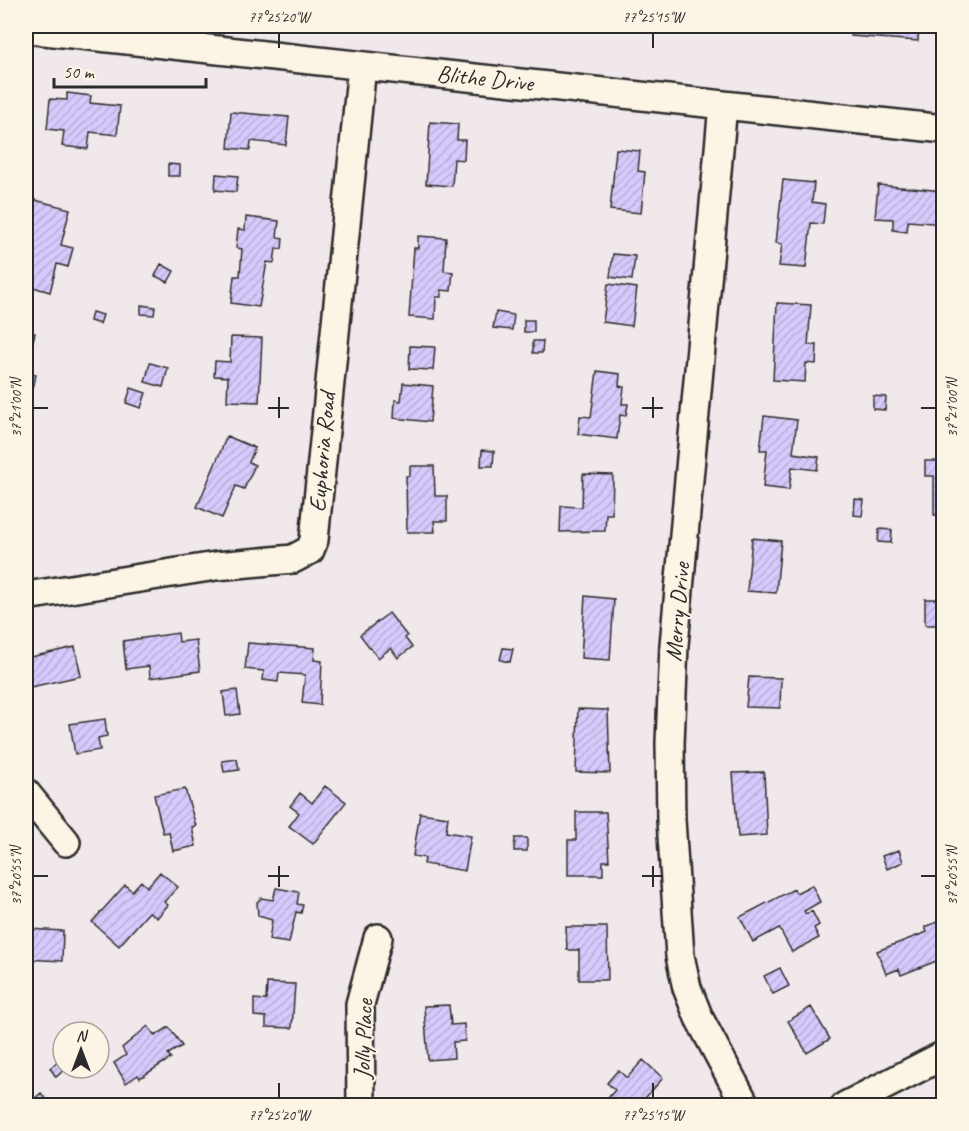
<svg xmlns="http://www.w3.org/2000/svg" width="969" height="1131" font-family="Caveat,sans-serif">
	<style>
		.building { fill: url(#building-hatch); stroke: #2b2b2b; stroke-width: 1.5 }
		.lines { fill: none; stroke-linecap: round; stroke-linejoin: round }
		.minor-casing { stroke: #2b2b2b; stroke-width: 32 }
		.minor { stroke: #fcf5e5; stroke-width: 27 }
		.ticks { fill: none; stroke: #2b2b2b; stroke-width: 2 }
		.labels { text-anchor: middle; stroke-width: 4.5; stroke-linejoin: round; paint-order: stroke }
		.street-label { font-size: 24px; fill: #2b2b2b; stroke: #fcf5e5 }
		.neatline { fill: none; stroke: #2b2b2b; stroke-width: 2 }
		.ticks-label { font-size: 15px; text-anchor: middle; fill: #2b2b2b }
	</style>
	<defs>
		<pattern id="building-hatch" width="6" height="6" patternUnits="userSpaceOnUse" patternTransform="scale(1.5)"><rect width="6" height="6" fill="#d6c9fb"/><path d="M-1 1l2-2M0 6l6-6M5 7l2-2" fill="none" stroke="#b8add7"/></pattern>
	</defs>
	<rect width="100%" height="100%" fill="#f1e8ec"/>
	<filter id="ink" filterUnits="userSpaceOnUse"><feTurbulence type="fractalNoise" baseFrequency=".0167" numOctaves="2"/><feDisplacementMap in="SourceGraphic" scale="12" xChannelSelector="R" yChannelSelector="G"/><feConvolveMatrix kernelMatrix="1 2 1 2 8 2 1 2 1" color-interpolation-filters="sRGB"/></filter>
	<g filter="url(#ink)">
		<path class="building" d="M 780,26 L 802,26 L 802,31 L 780,29 Z
			M 852,26 L 919,26 L 918,41 L 851,36 Z
			M 67,93 L 91,96 L 90,103 L 120,106 L 117,135 L 90,132 L 88,149 L 62,146 L 64,131 L 47,129 L 50,99 L 67,100 Z
			M 231,112 L 289,117 L 286,145 L 251,141 L 250,150 L 228,148 Z
			M 430,122 L 458,124 L 457,140 L 465,140 L 464,160 L 454,159 L 452,186 L 426,184 Z
			M 616,149 L 640,151 L 638,171 L 645,172 L 641,213 L 610,210 Z
			M 168,164 L 180,165 L 180,176 L 168,176 Z
			M 216,174 L 238,176 L 236,192 L 215,190 Z
			M 783,180 L 814,183 L 812,202 L 825,204 L 823,224 L 811,223 L 806,268 L 779,266 L 782,244 L 776,243 Z
			M 878,185 L 944,191 L 944,224 L 908,221 L 907,232 L 893,230 L 893,219 L 875,218 Z
			M 35,200 L 70,209 L 61,245 L 73,248 L 68,267 L 57,264 L 50,292 L 26,285 L 26,254 L 29,241 L 26,240 L 26,235 Z
			M 246,217 L 279,221 L 277,237 L 283,238 L 282,249 L 276,248 L 274,263 L 267,262 L 259,307 L 231,303 L 234,276 L 240,276 L 242,249 L 236,248 L 238,229 L 245,230 Z
			M 418,236 L 446,238 L 444,271 L 453,272 L 451,291 L 441,290 L 441,297 L 436,297 L 435,319 L 409,317 L 414,248 L 418,248 Z
			M 613,254 L 635,256 L 632,280 L 610,277 Z
			M 161,264 L 174,271 L 168,282 L 155,276 Z
			M 608,284 L 637,288 L 632,326 L 603,322 Z
			M 777,303 L 811,305 L 808,345 L 817,345 L 816,364 L 806,363 L 805,382 L 773,380 Z
			M 141,305 L 155,307 L 154,315 L 141,314 Z
			M 92,312 L 103,315 L 100,324 L 90,321 Z
			M 496,312 L 514,315 L 512,330 L 493,328 Z
			M 524,320 L 534,320 L 534,332 L 524,332 Z
			M 26,331 L 35,333 L 26,368 Z
			M 231,337 L 262,338 L 259,402 L 227,401 L 228,377 L 214,376 L 215,361 L 230,362 Z
			M 533,341 L 543,341 L 542,353 L 533,353 Z
			M 410,346 L 435,347 L 433,370 L 409,369 Z
			M 150,363 L 168,368 L 163,387 L 145,382 Z
			M 597,371 L 620,374 L 619,386 L 624,387 L 622,404 L 628,404 L 626,416 L 620,415 L 617,439 L 578,434 L 580,416 L 591,417 Z
			M 26,372 L 36,375 L 29,397 L 26,396 Z
			M 403,383 L 433,386 L 430,422 L 394,418 L 395,400 L 401,401 Z
			M 131,388 L 146,393 L 141,408 L 126,403 Z
			M 873,396 L 886,397 L 885,410 L 873,409 Z
			M 764,416 L 797,420 L 793,453 L 819,457 L 817,470 L 792,467 L 789,490 L 763,487 L 767,450 L 760,450 Z
			M 227,436 L 255,448 L 249,462 L 255,465 L 244,489 L 236,486 L 222,518 L 197,507 Z
			M 482,450 L 494,451 L 493,466 L 481,466 Z
			M 925,461 L 944,461 L 944,515 L 934,515 L 934,476 L 925,476 Z
			M 410,466 L 434,466 L 435,496 L 447,496 L 447,521 L 434,521 L 435,532 L 407,532 L 406,476 L 410,476 Z
			M 583,474 L 613,475 L 612,514 L 606,514 L 605,531 L 560,532 L 561,506 L 582,507 Z
			M 855,499 L 864,500 L 862,516 L 854,515 Z
			M 879,529 L 892,530 L 891,543 L 878,542 Z
			M 752,538 L 781,541 L 776,593 L 747,591 Z
			M 939,592 L 944,592 L 944,625 L 925,625 L 925,599 L 939,599 Z
			M 585,596 L 614,599 L 610,660 L 581,658 Z
			M 389,613 L 407,636 L 405,638 L 412,647 L 398,658 L 391,648 L 378,658 L 360,635 Z
			M 178,633 L 179,642 L 196,640 L 200,671 L 150,678 L 149,666 L 126,669 L 123,641 Z
			M 248,643 L 315,648 L 314,660 L 322,661 L 320,705 L 302,703 L 305,675 L 279,673 L 278,682 L 263,680 L 264,671 L 245,669 Z
			M 75,647 L 81,676 L 26,688 L 26,658 Z
			M 503,648 L 513,649 L 510,662 L 500,660 Z
			M 749,677 L 781,678 L 780,708 L 746,707 Z
			M 237,690 L 240,714 L 226,716 L 223,692 Z
			M 578,709 L 608,710 L 610,773 L 576,772 Z
			M 105,719 L 107,736 L 98,738 L 100,750 L 75,754 L 70,724 Z
			M 237,759 L 239,770 L 224,772 L 222,761 Z
			M 764,772 L 767,835 L 738,837 L 733,773 Z
			M 325,786 L 346,802 L 313,844 L 289,826 L 299,813 L 290,806 L 300,793 L 312,803 Z
			M 185,789 L 196,826 L 192,827 L 196,846 L 173,851 L 169,832 L 163,833 L 154,795 Z
			M 576,812 L 606,812 L 609,861 L 603,861 L 603,875 L 568,875 L 568,840 L 576,840 Z
			M 420,813 L 448,817 L 446,832 L 471,836 L 465,871 L 424,864 L 425,858 L 413,856 Z
			M 515,838 L 527,838 L 527,851 L 514,851 Z
			M 899,850 L 903,862 L 887,869 L 882,856 Z
			M 160,872 L 178,887 L 164,902 L 168,905 L 157,918 L 149,912 L 119,946 L 92,922 L 125,885 L 132,891 L 141,881 L 147,887 Z
			M 812,885 L 820,902 L 804,911 L 806,914 L 812,911 L 819,925 L 814,928 L 819,938 L 792,952 L 779,928 L 753,942 L 740,917 L 794,889 L 796,893 Z
			M 276,888 L 299,892 L 297,904 L 303,905 L 301,913 L 296,912 L 289,943 L 269,940 L 272,920 L 258,916 L 257,902 L 261,898 L 273,900 Z
			M 940,921 L 944,931 L 944,958 L 901,975 L 899,969 L 886,974 L 877,951 L 927,932 L 925,927 Z
			M 566,927 L 607,927 L 608,980 L 579,980 L 579,950 L 567,950 Z
			M 28,929 L 63,931 L 62,961 L 26,959 L 26,963 L 26,948 Z
			M 780,968 L 789,986 L 773,994 L 764,976 Z
			M 267,983 L 295,984 L 292,1028 L 266,1027 L 266,1017 L 254,1016 L 254,999 L 266,1000 Z
			M 449,1005 L 451,1025 L 464,1024 L 465,1041 L 453,1042 L 454,1058 L 428,1060 L 424,1006 Z
			M 811,1007 L 830,1039 L 807,1053 L 788,1021 Z
			M 148,1026 L 155,1036 L 169,1027 L 182,1046 L 168,1054 L 171,1058 L 140,1078 L 138,1075 L 126,1083 L 114,1063 L 126,1055 L 122,1048 Z
			M 643,1060 L 663,1078 L 638,1106 L 616,1106 L 608,1098 L 615,1090 L 607,1083 L 618,1070 L 627,1078 Z
			M 58,1062 L 64,1070 L 56,1077 L 50,1068 Z
			M 41,1093 L 51,1106 L 26,1106 Z"/>
		<g class="lines">
			<g class="minor-casing">
				<path id="minor" d="M 26,29 L 944,129
					M 723,105 L 674,645 L 670,743 L 671,820 L 680,956 L 687,988 L 699,1018 L 746,1106
					M 26,596 L 216,566 L 293,559 L 310,550 L 314,540 L 362,66
					M 26,793 L 66,842
					M 361,1106 L 360,1004 L 378,938
					M 845,1106 L 944,1055"/>
			</g>
			<use href="#minor" class="minor"/>
		</g>
	</g>
	<path class="ticks" d="M 279,33 L 279,48M 653,33 L 653,48M 279,397 L 279,418M 653,397 L 653,418M 33,408 L 48,408M 268,408 L 289,408M 642,408 L 663,408M 921,408 L 936,408M 279,866 L 279,887M 653,866 L 653,887M 33,876 L 48,876M 268,876 L 289,876M 642,876 L 663,876M 921,876 L 936,876M 279,1083 L 279,1098M 653,1083 L 653,1098"/>
	<g class="labels">
		<g class="street-label">
			<text transform="translate(485 78) rotate(6)" y="8">Blithe Drive</text>
			<text transform="translate(322 452) rotate(-85)" y="8">Euphoria Road</text>
			<text transform="translate(677 612) rotate(-85)" y="8">Merry Drive</text>
			<text transform="translate(363 1039) rotate(-88)" y="8">Jolly Place</text>
		</g>
	</g>
	<rect width="969" height="1131" fill="none" stroke="#fcf5e5" stroke-width="66"/>
	<g transform="translate(81 1050)"><circle r="28" fill="#fcf5e5" stroke="#a8a49b" stroke-width="1.5"/>
	<path d="M0-4.5L10 22L0 15L-10 22Z" fill="#2b2b2b"/>
	<text y="-9" font-size="16" font-weight="bold" text-anchor="middle" fill="#2b2b2b">N</text>
	</g>
	<path d="M54 78v9h152v-9" fill="none" stroke="#2b2b2b" stroke-width="3"/>
	<text x="63" y="78" font-size="18" fill="#2b2b2b" stroke="#fcf5e5" stroke-width="4.5" paint-order="stroke">50 m</text>
	<rect x="33" y="33" width="903" height="1065" class="neatline"/>
	<g class="ticks-label">
		<text x="279" y="22">77°25'20"W</text>
		<text x="653" y="22">77°25'15"W</text>
		<text transform="translate(16 408) rotate(-90)" y="5">37°21'00"N</text>
		<text transform="translate(952 408) rotate(-90)" y="5">37°21'00"N</text>
		<text transform="translate(16 876) rotate(-90)" y="5">37°20'55"N</text>
		<text transform="translate(952 876) rotate(-90)" y="5">37°20'55"N</text>
		<text x="279" y="1120">77°25'20"W</text>
		<text x="653" y="1120">77°25'15"W</text>
	</g>
</svg>
